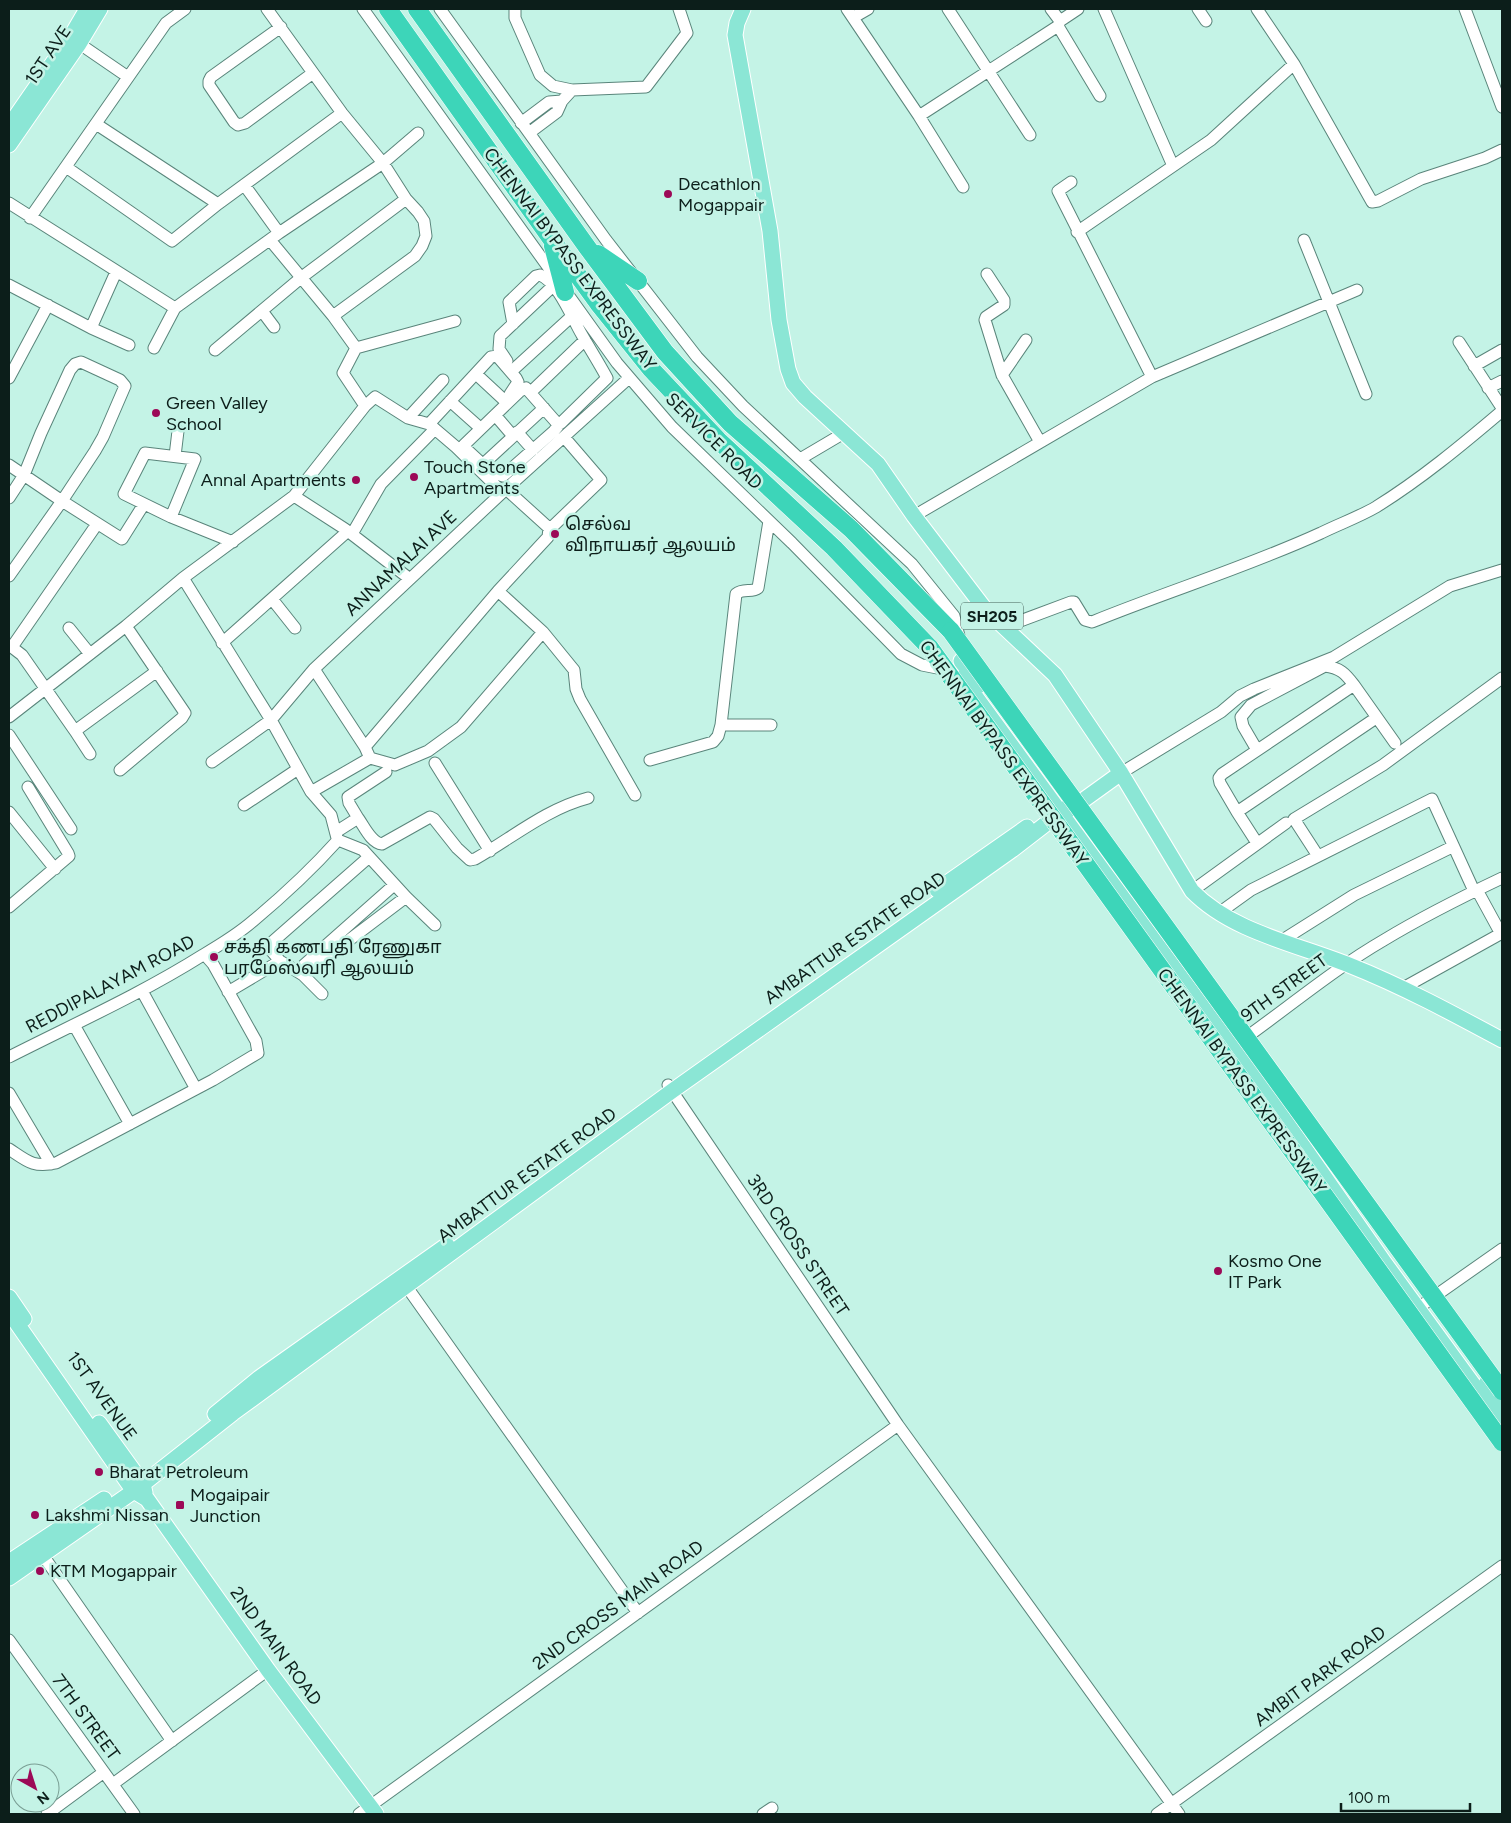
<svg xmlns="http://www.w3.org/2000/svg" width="1511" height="1823" font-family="Figtree,'Noto Sans Tamil',sans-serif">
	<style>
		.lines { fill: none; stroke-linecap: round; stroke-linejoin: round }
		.minor-casing { stroke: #5a857b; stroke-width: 13 }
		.major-casing { stroke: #fff; stroke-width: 17 }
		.highway-casing { stroke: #fff; stroke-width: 19 }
		.minor { stroke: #fff; stroke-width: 11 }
		.major { stroke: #8be6d5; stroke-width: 15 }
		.highway { stroke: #3dd5b9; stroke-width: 18 }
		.highway-bridge-casing { stroke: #fff; stroke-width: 19; stroke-linecap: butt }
		.highway-bridge { stroke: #3dd5b9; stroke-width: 18 }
		.poi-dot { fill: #9c0957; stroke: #c4f3e6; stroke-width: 2 }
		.labels { text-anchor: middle; stroke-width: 5; stroke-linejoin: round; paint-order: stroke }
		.shield { fill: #c4f3e6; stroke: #435e57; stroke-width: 1 }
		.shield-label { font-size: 16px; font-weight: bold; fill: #0c1e1a }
		.street-label { font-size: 18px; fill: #0c1e1a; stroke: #c4f3e6 }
		.poi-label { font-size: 18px; fill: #0c1e1a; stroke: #c4f3e6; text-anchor: start }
	</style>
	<rect width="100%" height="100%" fill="#c4f3e6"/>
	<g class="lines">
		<g class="minor-casing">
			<path id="minor" d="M 267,9 L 342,113 L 383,163 L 406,199 L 418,212 L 424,221 L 426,236 L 422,246 L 415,256 L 333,316
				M 363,9 L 617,363 L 672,427 L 792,543 L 901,654 L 922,665 L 947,670
				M 440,9 L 606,240 L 697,357 L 743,406 L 912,564 L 954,616 L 960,640
				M 515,9 L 515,18 L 540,75 L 553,86 L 572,90 L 646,87 L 687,33 L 679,9
				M 847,9 L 919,116 L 1058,26 L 1060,21 L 1078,9
				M 948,9 L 1030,135
				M 1051,9 L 1060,21
				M 1104,9 L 1173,166
				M 1198,9 L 1206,21
				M 1257,9 L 1294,64 L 1372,202 L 1378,201 L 1421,179 L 1485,158 L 1502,150
				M 1465,9 L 1502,107
				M 854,17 L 868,9
				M 1058,26 L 1100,96
				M 281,27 L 211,77 L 209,81 L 209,85 L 234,122 L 238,125 L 245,123 L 313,73
				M 74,40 L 128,77
				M 919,116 L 963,187
				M 521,123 L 549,102 L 562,101
				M 96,124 L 218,204
				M 529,133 L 557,112 L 562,101 L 572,90
				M 66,167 L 172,241 L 218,204 L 342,113
				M 1071,182 L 1058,191 L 1152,377
				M 245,186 L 279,233
				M 9,203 L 175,308 L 279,233 L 383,163 L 418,133
				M 30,218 L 166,23 L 185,9
				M 1077,232 L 1211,140 L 1294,64
				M 270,240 L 333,316 L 356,348 L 343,373 L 365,406
				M 1304,240 L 1366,394
				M 987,274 L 1004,300 L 1004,305 L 986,317 L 985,320 L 1002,375 L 1040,442
				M 9,285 L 91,328 L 116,272
				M 262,311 L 274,327
				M 513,324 L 509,302 L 536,276 L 540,275 C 558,282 572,318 582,335 C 590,349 599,363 607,378 L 561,423
				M 91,328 L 129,345
				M 1459,342 L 1502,408
				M 154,348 L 175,308
				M 356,348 L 455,321
				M 215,350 L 302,277 L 406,199
				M 507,361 L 499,349 L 500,336 L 553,286
				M 1474,366 L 1502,350
				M 514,369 L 572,316
				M 476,374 L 504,400
				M 1002,375 L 1026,340
				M 9,378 L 48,305
				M 526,388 L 556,422 L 558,426 L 554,431 L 503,476 L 491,472 L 465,448 L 464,445 L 520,391 Z
				M 1488,388 L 1502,381
				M 532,391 L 585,340
				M 450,401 L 478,426
				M 495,415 L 513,436
				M 408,418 L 443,380
				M 429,424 L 491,357 L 497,356 L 516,378 L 518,382 L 510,394
				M 517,432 L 533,450
				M 175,456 L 178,431
				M 800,459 L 844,433
				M 9,465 L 62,501 L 122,539 L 144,504
				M 479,468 L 544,408
				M 294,496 L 345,529 L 410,579
				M 9,498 L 24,475 L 41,433 L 70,370 L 75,364 L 81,362 L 120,380 L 125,386 L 103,437 L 95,451 L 62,501 L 9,576
				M 914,516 L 1152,377 L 1357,290
				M 171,517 L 195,459 L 145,453 L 124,494 L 171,517 L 233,542
				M 549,530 L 601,480 L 564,437
				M 352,534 L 381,484 L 435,429
				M 183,578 L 271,720 L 311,792 L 331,815 L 337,838
				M 272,599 L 295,628
				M 1004,627 L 1071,602 L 1074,602 L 1085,620 L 1092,622 C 1168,591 1247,567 1321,533 C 1339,524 1359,517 1376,507 C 1421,479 1462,445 1502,411
				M 69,628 L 90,654
				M 543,632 L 574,670 L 576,689 L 580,699 L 635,795
				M 222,643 L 348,531
				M 9,645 L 22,655 L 75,731 L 157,671
				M 12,647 L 97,524
				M 314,669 L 365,747
				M 9,717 L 126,626 L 183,578 L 294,496 L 365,406 L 375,397 L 408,418 L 429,424 L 456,447 L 502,492
				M 721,725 L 771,725
				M 75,731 L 90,754
				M 9,735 L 71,829
				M 1257,750 L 1243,726 L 1241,717 L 1251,705 L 1325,666 C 1340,668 1345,673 1354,685
				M 370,758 L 395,765 L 428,751 L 461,727 L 543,632 L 498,591
				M 650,760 L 713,742 L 718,736 L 721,725 L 736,594 C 743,588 752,593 758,588 L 769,521
				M 212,762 L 271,720 L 314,669 L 506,489 L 629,378
				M 435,763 L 490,851
				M 120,770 L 182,718 L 185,713 L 126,626
				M 1121,773 L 1221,712 L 1240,696 L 1254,689 L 1334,657 L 1450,586 L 1502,570
				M 311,792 L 370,758 L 365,747 L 498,591 L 548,537 L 549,528 L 506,489
				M 244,805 L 298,769
				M 9,812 L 55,869
				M 1237,812 L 1220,783 L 1219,778 L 1222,774 L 1354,685 L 1395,743
				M 358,818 L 349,803 L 348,797 L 386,772
				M 336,832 L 358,818 C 364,826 371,843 382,844 L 430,817 L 434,819 L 457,848 L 470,860 L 475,859 C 512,838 546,809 588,798
				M 1257,843 L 1237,812 L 1376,718
				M 1318,856 L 1294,819 L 1383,765 L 1502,678
				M 1477,890 L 1501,934
				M 1192,891 L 1286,823
				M 406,897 L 435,925
				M 9,907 L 69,856 L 68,853 L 28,787
				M 1219,913 L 1251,890 L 1432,799 L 1474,891
				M 1281,941 L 1354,895 L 1452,847
				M 280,961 L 269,948 L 270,944 L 369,857
				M 297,971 L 394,885
				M 303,975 L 322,994
				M 1403,988 L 1502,933
				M 142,991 L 196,1089
				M 228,992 L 280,961 L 303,975 L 406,897 L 363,850 L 338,840
				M 74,1025 L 130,1124
				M 1241,1041 C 1289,1007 1334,969 1384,940 C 1422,917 1462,897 1502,878
				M 9,1057 C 74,1024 141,994 203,955 C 220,945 238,934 253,921 C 283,896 312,869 338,840
				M 668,1085 L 898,1425 L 1179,1814
				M 9,1093 L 51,1164
				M 9,1149 C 27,1161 33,1168 56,1163 L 213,1080 L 258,1053 L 256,1041 L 213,964 L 205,955
				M 402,1280 L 638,1613
				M 1418,1308 L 1502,1249
				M 42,1554 L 172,1741
				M 9,1640 L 134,1814
				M 113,1784 L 268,1670
				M 47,1814 L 104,1772
				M 359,1814 L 898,1425
				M 763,1814 L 772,1808
				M 1157,1814 L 1502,1566"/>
		</g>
		<g class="major-casing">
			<path id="major" d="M 743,9 L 737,23 L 735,35 L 770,231 L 779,320 L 788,369 L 793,383 L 805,397 L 878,464 L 914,516 L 985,609 L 1055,675 L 1121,773 L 1192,891 C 1232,932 1297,944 1349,965 C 1402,986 1452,1013 1502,1040
				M 9,126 L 70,38 L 87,9
				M 9,145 L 79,44 L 100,9
				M 961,661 L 980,685
				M 962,678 L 1268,1096 L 1384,1262 L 1502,1424
				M 1071,809 L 1121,773
				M 937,890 L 1027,827
				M 9,1297 L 24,1319
				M 9,1312 L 128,1483 L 134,1491 L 147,1499 L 268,1670 L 376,1814
				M 1487,1382 L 1502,1404
				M 215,1414 L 259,1378 L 447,1245
				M 99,1423 L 143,1484 L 145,1493
				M 9,1562 L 104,1499
				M 9,1578 L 134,1491 L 233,1413 L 672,1091 L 1012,850 L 1069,806"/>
		</g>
		<g class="highway-casing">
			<path id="highway" d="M 388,9 L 550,237 L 598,303 L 651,369 L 718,440 L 834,548 L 930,648
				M 417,9 L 587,247 L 665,352 L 730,423 L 851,529 L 951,631
				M 553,246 L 565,292
				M 598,254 L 638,281"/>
		</g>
		<use href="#minor" class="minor"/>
		<use href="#major" class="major"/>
		<use href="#highway" class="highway"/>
		<g class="highway-bridge-casing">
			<path id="highway-bridge" d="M 951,631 L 1502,1391
				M 930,648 L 1502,1442"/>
		</g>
		<use href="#highway-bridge" class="highway-bridge"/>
	</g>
	<g class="poi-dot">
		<circle cx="668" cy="194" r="5"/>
		<circle cx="156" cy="413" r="5"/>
		<circle cx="414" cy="477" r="5"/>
		<circle cx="356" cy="480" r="5"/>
		<circle cx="555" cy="534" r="5"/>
		<circle cx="214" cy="957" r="5"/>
		<circle cx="1218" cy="1271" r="5"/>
		<circle cx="99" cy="1472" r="5"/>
		<rect x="175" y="1500" width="10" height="10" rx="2.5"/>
		<circle cx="35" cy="1515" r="5"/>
		<circle cx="40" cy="1571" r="5"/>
	</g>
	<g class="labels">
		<rect class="shield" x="961" y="602.5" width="62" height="27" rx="4"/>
		<g class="shield-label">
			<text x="992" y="622">SH205</text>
		</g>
		<g class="street-label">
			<text transform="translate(48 55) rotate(-56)" y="6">1ST AVE</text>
			<text transform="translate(570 259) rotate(53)" y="6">CHENNAI BYPASS EXPRESSWAY</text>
			<text transform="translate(714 441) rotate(45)" y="6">SERVICE ROAD</text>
			<text transform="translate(401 563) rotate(-43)" y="6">ANNAMALAI AVE</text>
			<text transform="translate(1004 753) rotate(54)" y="6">CHENNAI BYPASS EXPRESSWAY</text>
			<text transform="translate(855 938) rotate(-35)" y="6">AMBATTUR ESTATE ROAD</text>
			<text transform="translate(110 984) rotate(-28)" y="6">REDDIPALAYAM ROAD</text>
			<text transform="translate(1284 988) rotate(-36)" y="6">9TH STREET</text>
			<text transform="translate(1242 1081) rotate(54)" y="6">CHENNAI BYPASS EXPRESSWAY</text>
			<text transform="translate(527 1175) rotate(-36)" y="6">AMBATTUR ESTATE ROAD</text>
			<text transform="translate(798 1245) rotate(56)" y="6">3RD CROSS STREET</text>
			<text transform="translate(102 1396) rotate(54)" y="6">1ST AVENUE</text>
			<text transform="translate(618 1605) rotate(-36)" y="6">2ND CROSS MAIN ROAD</text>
			<text transform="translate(276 1646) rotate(54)" y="6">2ND MAIN ROAD</text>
			<text transform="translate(1320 1676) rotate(-36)" y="6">AMBIT PARK ROAD</text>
			<text transform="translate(86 1717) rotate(54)" y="6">7TH STREET</text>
		</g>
		<g class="poi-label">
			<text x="678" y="190">Decathlon<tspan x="678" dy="21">Mogappair</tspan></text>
			<text x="166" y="409">Green Valley<tspan x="166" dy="21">School</tspan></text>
			<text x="424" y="473">Touch Stone<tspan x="424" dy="21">Apartments</tspan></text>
			<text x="346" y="486" text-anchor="end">Annal Apartments</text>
			<text x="565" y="530">செல்வ<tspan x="565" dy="21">விநாயகர் ஆலயம்</tspan></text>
			<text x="224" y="953">சக்தி கணபதி ரேணுகா<tspan x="224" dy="21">பரமேஸ்வரி ஆலயம்</tspan></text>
			<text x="1228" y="1267">Kosmo One<tspan x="1228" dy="21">IT Park</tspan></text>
			<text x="109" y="1478">Bharat Petroleum</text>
			<text x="190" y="1501">Mogaipair<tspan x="190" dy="21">Junction</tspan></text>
			<text x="45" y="1521">Lakshmi Nissan</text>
			<text x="50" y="1577">KTM Mogappair</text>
		</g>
	</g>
	<rect width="1511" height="1823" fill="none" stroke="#0c1e1a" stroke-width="20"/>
	<g transform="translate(35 1788) rotate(141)"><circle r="24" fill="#c4f3e6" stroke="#7a9e94"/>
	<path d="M0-4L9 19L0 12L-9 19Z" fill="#9c0957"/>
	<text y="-8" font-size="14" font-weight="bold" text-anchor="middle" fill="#0c1e1a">N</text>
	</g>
	<path d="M1341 1803v8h129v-8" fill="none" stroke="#0c1e1a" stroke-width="2.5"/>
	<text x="1348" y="1803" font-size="15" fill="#0c1e1a" stroke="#c4f3e6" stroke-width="4" paint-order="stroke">100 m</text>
</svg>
